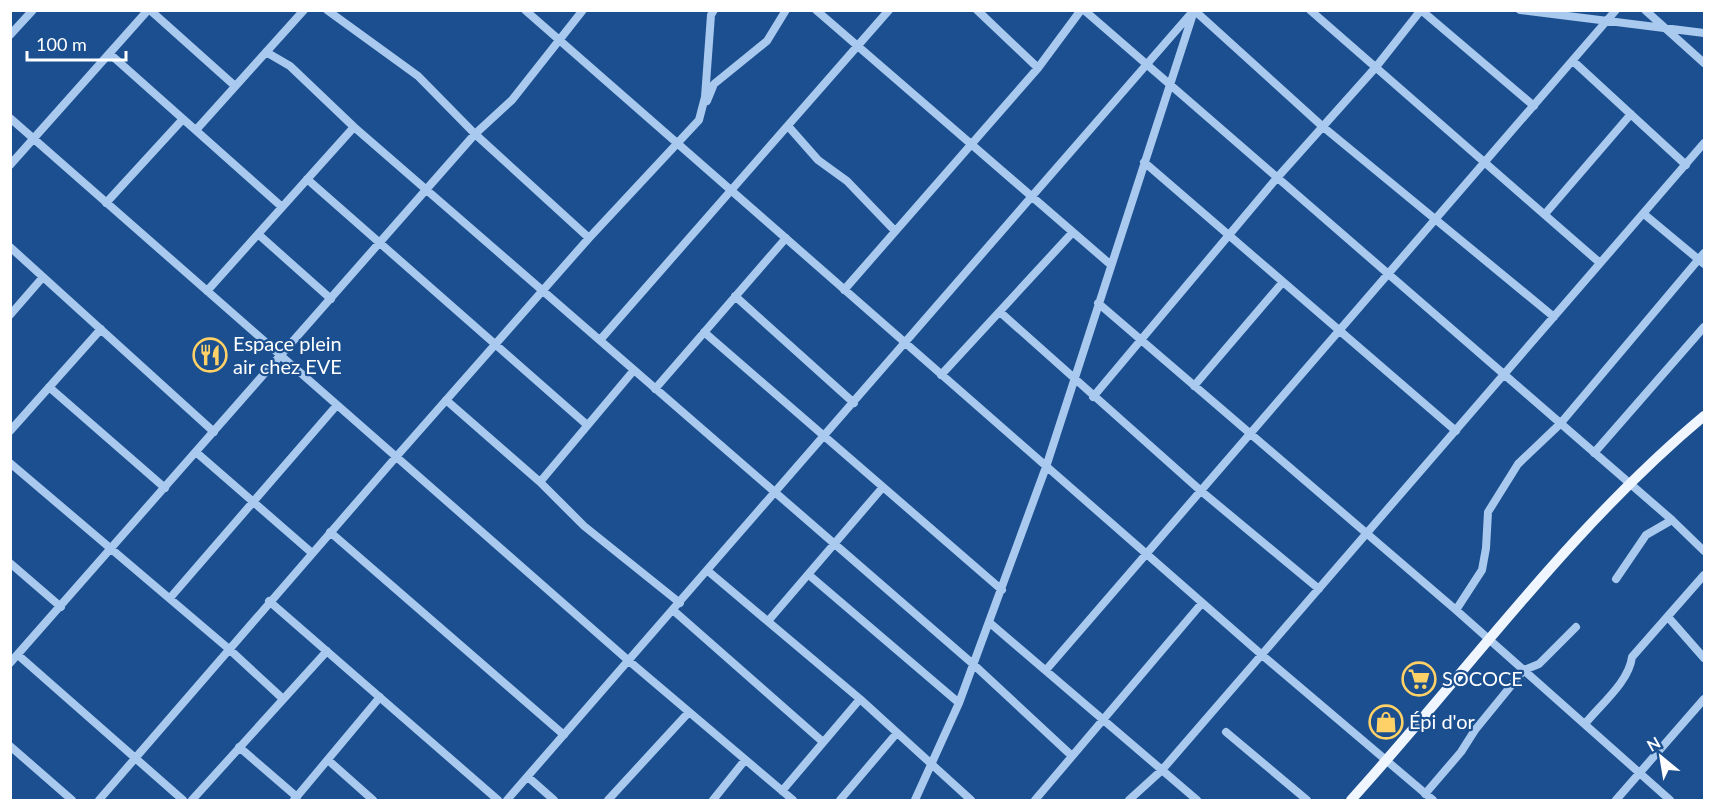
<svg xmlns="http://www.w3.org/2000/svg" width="1715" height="811" font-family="Lato,sans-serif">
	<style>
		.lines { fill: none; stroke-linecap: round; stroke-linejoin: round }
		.minor { stroke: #a9c9ee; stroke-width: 8 }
		.major { stroke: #f0f6ff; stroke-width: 10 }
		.labels { text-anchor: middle; stroke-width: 4.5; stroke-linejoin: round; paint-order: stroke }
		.poi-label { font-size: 20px; fill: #fff; stroke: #1b4f8f; text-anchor: start }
	</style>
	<rect width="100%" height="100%" fill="#1b4f8f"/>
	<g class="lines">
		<path class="minor" d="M 150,10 L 235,86
			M 327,10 L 418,76 L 475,134 L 589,238
			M 525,10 L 1262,655 L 1433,800
			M 816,10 L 1111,265
			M 977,10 L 1038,68
			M 1084,10 L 1672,520 L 1704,551
			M 1194,10 L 1322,126 L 1554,317
			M 1310,10 L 1600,263
			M 1421,10 L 1534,106
			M 1520,10 L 1704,33
			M 1645,10 L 1704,63
			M 10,35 L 33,10
			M 266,52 L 290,66 L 354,127 L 973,664 L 1072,756
			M 110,54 L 282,207
			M 1573,61 L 1686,165
			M 707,101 L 714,84 L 767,41 L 786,10
			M 10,118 L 629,661 L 793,800
			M 788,126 L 818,160 L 847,181 L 895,231
			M 196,130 L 304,10
			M 1144,162 L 1456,431
			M 10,165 L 148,10
			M 307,179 L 586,424
			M 106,203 L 183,119
			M 1545,214 L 1631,114
			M 1644,214 L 1704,264
			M 258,234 L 331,299
			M 10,247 L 214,432
			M 844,290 L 1038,68 L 1081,10
			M 207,291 L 354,127
			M 735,296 L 854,403
			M 1098,303 L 1456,610 L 1670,800
			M 1000,312 L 1201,491 L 1319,589
			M 10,315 L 43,277
			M 704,332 L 1002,590
			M 600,340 L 889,10
			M 941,375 L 1072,233
			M 1194,386 L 1282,283
			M 49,387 L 165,488
			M 655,389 L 786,238
			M 1093,397 L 1276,179 L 1376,67 L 1421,10
			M 446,400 L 540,482 L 584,526 L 680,603
			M 10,431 L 101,329
			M 197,453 L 312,553
			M 1594,453 L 1704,327
			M 10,463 L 229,649 L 282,698
			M 540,482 L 634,370
			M 330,532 L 564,735
			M 10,563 L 61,607
			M 708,571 L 860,699 L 971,800
			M 809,575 L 959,703
			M 1616,579 L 1646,535 L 1672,520
			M 170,598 L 337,405
			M 269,601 L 498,800
			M 1456,610 L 1482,570 L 1486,548 L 1488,512 L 1518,464 L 1560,424 L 1704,253
			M 674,611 L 823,742
			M 1668,617 L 1704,658
			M 769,620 L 883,487
			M 990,623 L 1197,800
			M 18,655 L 183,800
			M 10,663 L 475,134 L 512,100 L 583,10
			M 1046,670 L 1616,10
			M 1585,724 C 1600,705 1629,682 1632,657 L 1704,575
			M 1226,732 L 1307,800
			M 10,746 L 72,800
			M 239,747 L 297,797
			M 328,760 L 373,800
			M 528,777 L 554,800
			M 782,791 L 860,699
			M 1425,794 L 1461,752 L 1475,730 L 1524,670 L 1539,664 L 1576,627
			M 99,800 L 396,457 L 589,238 L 699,120 L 705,97 L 711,15 L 714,10
			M 192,800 L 327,651
			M 294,800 L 380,697
			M 507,800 L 1194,10
			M 608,800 L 689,712
			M 713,800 L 745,760
			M 840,800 L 896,734
			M 915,800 L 959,703 L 1046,467 L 1192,17
			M 1035,800 L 1202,603
			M 1129,800 L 1162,770 L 1704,143
			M 1616,800 L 1704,699"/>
		<path class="major" d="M 1351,800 C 1468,671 1569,529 1704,416"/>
	</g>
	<defs>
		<g id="restaurant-ring" transform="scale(1.725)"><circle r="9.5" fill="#1b4f8f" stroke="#ffd166" stroke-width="1.5"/><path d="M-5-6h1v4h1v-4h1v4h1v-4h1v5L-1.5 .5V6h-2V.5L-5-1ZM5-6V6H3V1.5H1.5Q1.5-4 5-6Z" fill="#ffd166"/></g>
		<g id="supermarket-ring" transform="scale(1.725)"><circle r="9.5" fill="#1b4f8f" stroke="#ffd166" stroke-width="1.5"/><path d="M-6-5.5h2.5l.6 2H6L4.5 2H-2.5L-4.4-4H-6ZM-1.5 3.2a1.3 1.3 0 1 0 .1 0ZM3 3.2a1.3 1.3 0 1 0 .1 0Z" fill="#ffd166"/></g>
		<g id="shop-ring" transform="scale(1.725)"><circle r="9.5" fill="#1b4f8f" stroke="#ffd166" stroke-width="1.5"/><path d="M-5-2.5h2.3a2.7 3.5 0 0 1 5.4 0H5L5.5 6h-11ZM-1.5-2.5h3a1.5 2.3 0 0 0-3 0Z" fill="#ffd166"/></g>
	</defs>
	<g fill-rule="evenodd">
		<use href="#restaurant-ring" x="210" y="355"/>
		<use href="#supermarket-ring" x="1419" y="679"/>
		<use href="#shop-ring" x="1386" y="722"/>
	</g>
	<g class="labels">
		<g class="poi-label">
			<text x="233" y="351">Espace plein<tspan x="233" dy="23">air chez EVE</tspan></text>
			<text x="1442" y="686">SOCOCE</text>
			<text x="1409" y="729">Épi d'or</text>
		</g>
	</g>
	<rect width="1715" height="811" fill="none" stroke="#ffffff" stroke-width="24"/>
	<g transform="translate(1661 757) rotate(330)" stroke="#1b4f8f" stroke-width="4.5" paint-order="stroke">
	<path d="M0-4.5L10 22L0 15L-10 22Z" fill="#ffffff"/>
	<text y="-9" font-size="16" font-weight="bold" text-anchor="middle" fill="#ffffff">N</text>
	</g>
	<path d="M27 51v9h99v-9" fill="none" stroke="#ffffff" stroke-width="3"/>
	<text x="36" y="51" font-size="18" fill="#ffffff" stroke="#1b4f8f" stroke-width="4.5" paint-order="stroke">100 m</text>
</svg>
